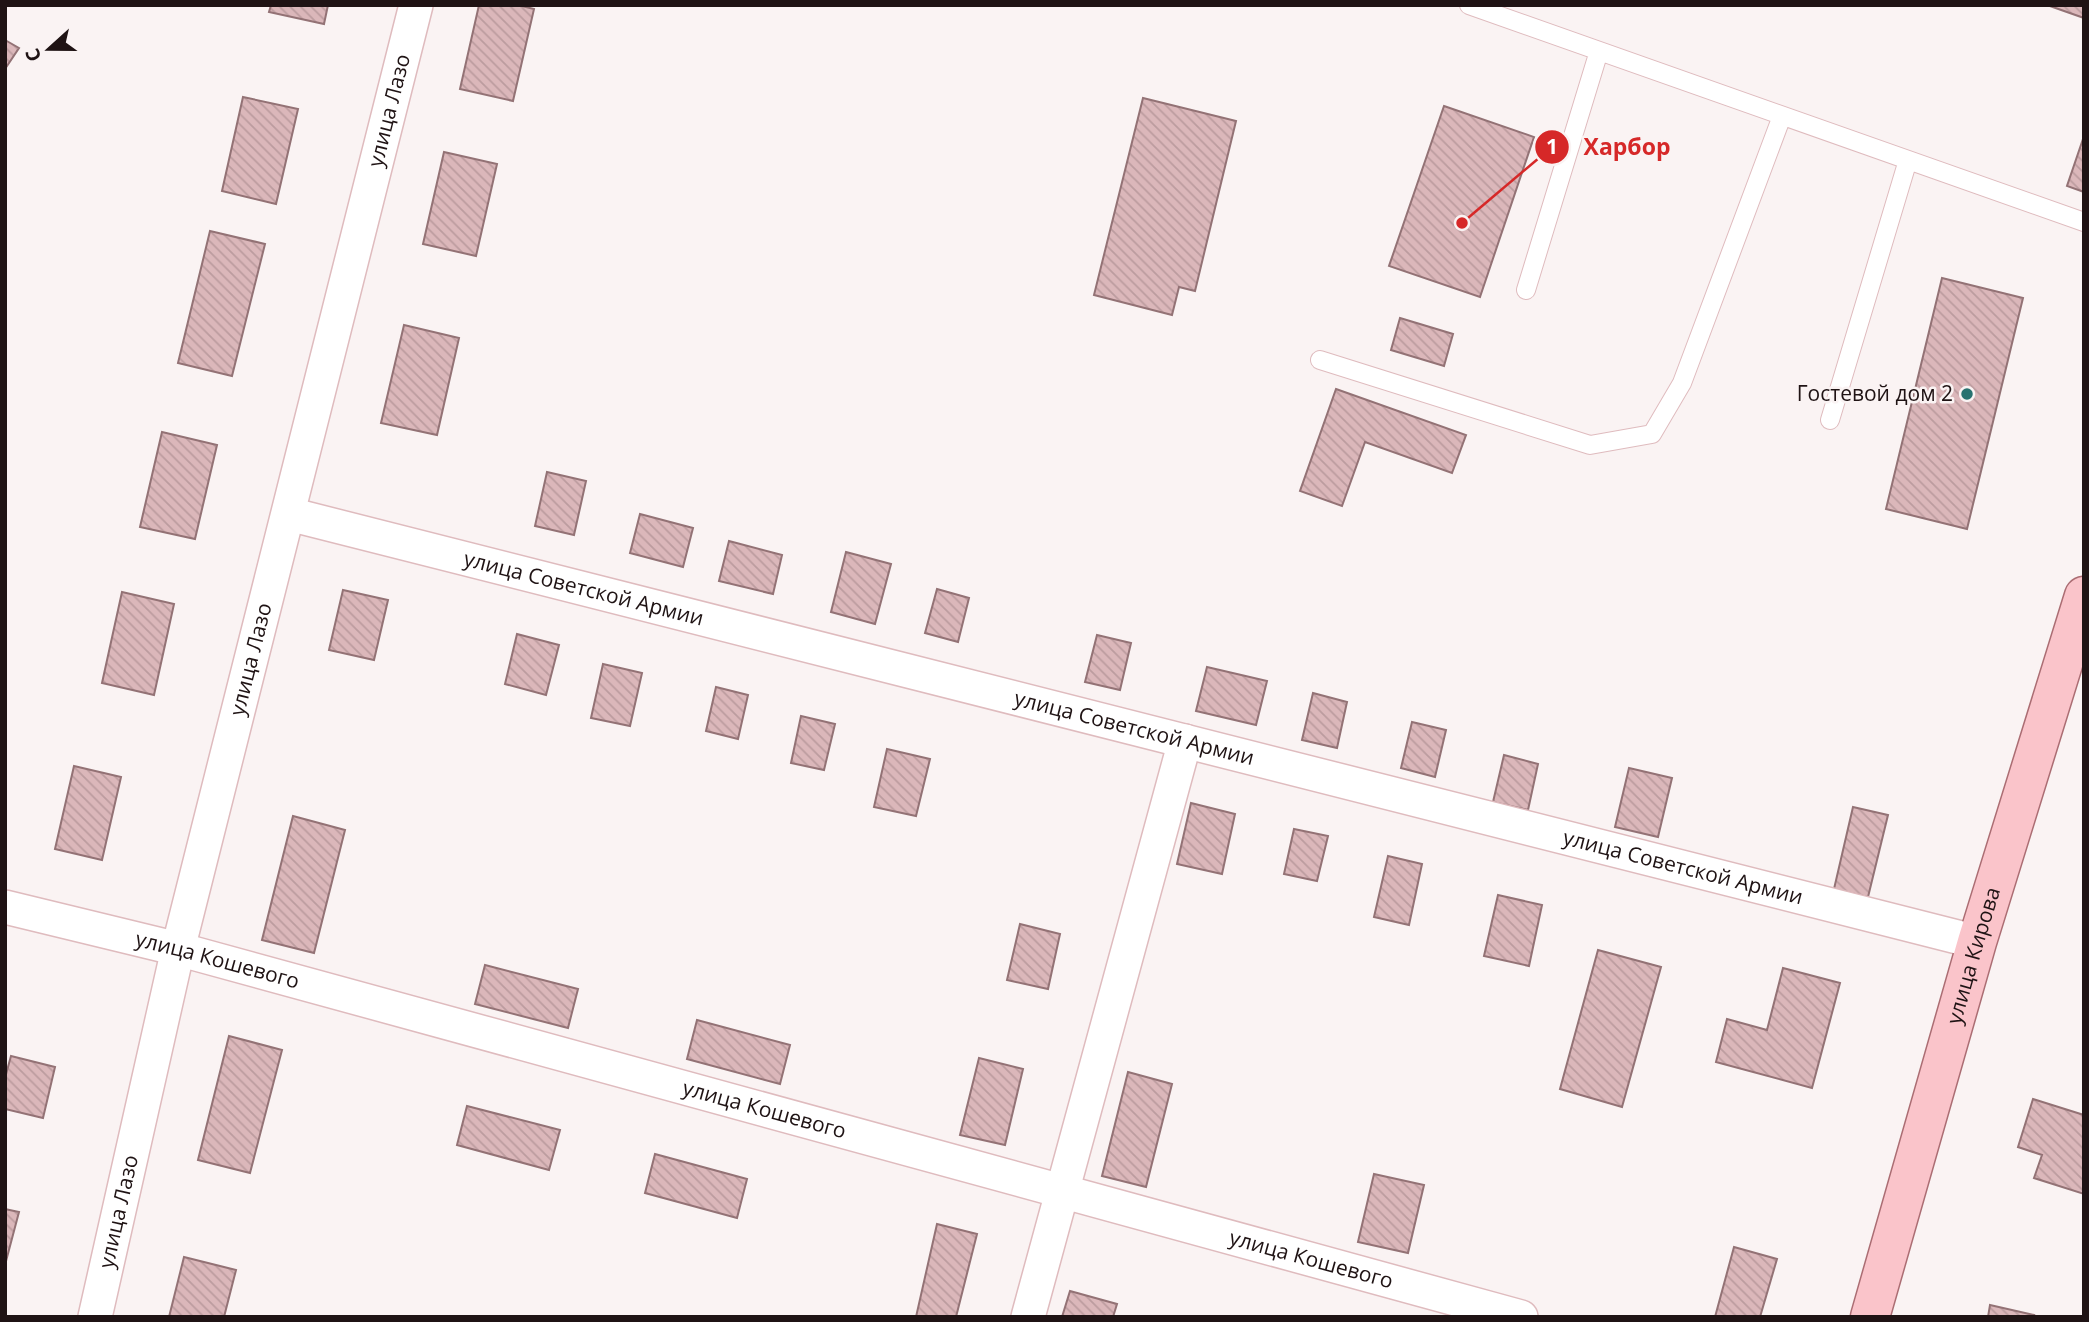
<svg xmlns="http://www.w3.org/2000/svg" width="2089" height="1322" font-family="'Open Sans',sans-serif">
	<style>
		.building { fill: url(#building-back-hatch); stroke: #937275; stroke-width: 2 }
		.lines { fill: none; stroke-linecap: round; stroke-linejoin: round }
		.lane-casing { stroke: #dfbbbe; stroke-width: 20 }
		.street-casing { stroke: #dfbbbe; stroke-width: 36 }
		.primary-casing { stroke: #ab6d73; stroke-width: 41 }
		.lane { stroke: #fff; stroke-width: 18 }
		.street { stroke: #fff; stroke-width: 33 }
		.primary { stroke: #fac4ca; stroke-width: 38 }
		.poi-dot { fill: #287270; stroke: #faf3f3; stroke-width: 2.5 }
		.labels { text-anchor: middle; stroke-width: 5; stroke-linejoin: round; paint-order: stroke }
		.street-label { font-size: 21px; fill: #1f1314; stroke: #faf3f3 }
		.poi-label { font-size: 21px; fill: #1f1314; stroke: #faf3f3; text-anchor: end }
		.leader { fill: none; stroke: #d62828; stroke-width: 2.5 }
		.callout-dot { fill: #d62828; stroke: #faf3f3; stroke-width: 2.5 }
		.mark-label { font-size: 21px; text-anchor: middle; font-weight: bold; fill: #fff }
		.callout-label { font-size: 23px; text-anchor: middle; font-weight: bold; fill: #d62828; stroke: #faf3f3; stroke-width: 5; stroke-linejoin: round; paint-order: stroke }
	</style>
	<defs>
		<pattern id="building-back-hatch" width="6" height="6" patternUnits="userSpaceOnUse" patternTransform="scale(1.75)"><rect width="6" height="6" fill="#dbb7ba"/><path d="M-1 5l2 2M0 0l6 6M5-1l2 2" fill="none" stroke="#bc9c9f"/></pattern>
	</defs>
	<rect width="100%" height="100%" fill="#faf3f3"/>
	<path class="building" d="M 271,5 L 328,5 L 324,24 L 269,12 Z
		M 479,5 L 518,5 L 534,9 L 513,101 L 460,89 Z
		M 2047,5 L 2084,5 L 2084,18 Z
		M 5,40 L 19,48 L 5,69 Z
		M 243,97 L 298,109 L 276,204 L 222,191 Z
		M 1143,98 L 1236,121 L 1195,291 L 1179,287 L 1172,315 L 1094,295 Z
		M 1444,106 L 1534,137 L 1480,297 L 1389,266 Z
		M 2084,136 L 2084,192 L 2067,186 Z
		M 444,152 L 497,164 L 476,256 L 423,244 Z
		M 210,231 L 265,244 L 232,376 L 178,363 Z
		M 1942,278 L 2023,298 L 1967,529 L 1886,509 Z
		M 1400,318 L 1453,334 L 1444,366 L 1391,350 Z
		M 404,325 L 459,338 L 437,435 L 381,423 Z
		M 1336,389 L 1466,435 L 1452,473 L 1365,442 L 1342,506 L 1300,491 Z
		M 162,432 L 217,445 L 195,539 L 140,527 Z
		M 547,472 L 586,481 L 574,535 L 535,526 Z
		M 640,514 L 693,528 L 683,567 L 630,553 Z
		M 729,541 L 782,555 L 773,594 L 719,581 Z
		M 846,552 L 891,564 L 875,624 L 831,612 Z
		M 937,589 L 969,598 L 958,642 L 925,633 Z
		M 343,590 L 388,600 L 374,660 L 329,650 Z
		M 122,592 L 174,604 L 154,695 L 102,683 Z
		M 517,634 L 559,645 L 546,695 L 505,684 Z
		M 1097,635 L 1131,643 L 1120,690 L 1085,682 Z
		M 603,664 L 642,673 L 630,726 L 591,718 Z
		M 1207,667 L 1267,681 L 1256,725 L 1196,711 Z
		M 716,687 L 748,695 L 738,739 L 706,731 Z
		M 1313,693 L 1347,702 L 1337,748 L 1302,740 Z
		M 801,716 L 835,724 L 824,770 L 791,763 Z
		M 1412,722 L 1446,730 L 1435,777 L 1401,768 Z
		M 887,749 L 930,759 L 916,816 L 874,807 Z
		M 1504,755 L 1538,764 L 1528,810 L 1493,802 Z
		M 74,766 L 121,777 L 102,860 L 55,849 Z
		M 1629,768 L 1672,778 L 1658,837 L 1615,827 Z
		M 1191,803 L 1235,814 L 1222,874 L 1177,864 Z
		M 1853,807 L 1888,815 L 1868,897 L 1834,889 Z
		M 293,816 L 345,830 L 314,953 L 262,940 Z
		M 1294,829 L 1328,836 L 1317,881 L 1284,874 Z
		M 1388,856 L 1422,864 L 1409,925 L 1374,917 Z
		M 1498,895 L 1542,905 L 1529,966 L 1484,956 Z
		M 1020,924 L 1060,934 L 1048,989 L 1007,980 Z
		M 1598,950 L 1661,967 L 1622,1107 L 1560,1089 Z
		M 485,965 L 578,989 L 568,1028 L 475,1004 Z
		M 1783,968 L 1840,983 L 1812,1088 L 1716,1062 L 1727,1019 L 1767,1030 Z
		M 697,1020 L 790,1045 L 780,1084 L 687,1059 Z
		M 229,1036 L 282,1050 L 250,1173 L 198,1160 Z
		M 11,1056 L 55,1067 L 43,1118 L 5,1109 L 5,1078 Z
		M 979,1058 L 1023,1069 L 1005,1145 L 960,1135 Z
		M 1128,1072 L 1172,1084 L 1146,1187 L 1102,1176 Z
		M 2033,1099 L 2084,1115 L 2084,1194 L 2034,1178 L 2042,1155 L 2018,1147 Z
		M 467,1106 L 560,1130 L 549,1170 L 457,1145 Z
		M 655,1154 L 747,1179 L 737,1218 L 645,1193 Z
		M 1374,1174 L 1424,1185 L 1408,1253 L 1358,1242 Z
		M 5,1209 L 19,1212 L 5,1265 Z
		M 937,1224 L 977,1234 L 956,1317 L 916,1317 Z
		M 1734,1247 L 1777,1259 L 1760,1317 L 1715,1317 Z
		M 184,1257 L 236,1270 L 224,1317 L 169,1317 Z
		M 1070,1291 L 1117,1304 L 1113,1317 L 1062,1317 Z
		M 1990,1305 L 2034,1315 L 2033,1317 L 1988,1317 Z"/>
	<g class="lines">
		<g class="lane-casing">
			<path id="lane" d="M 1469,5 L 2084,222
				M 1526,290 L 1599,51
				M 1320,360 L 1590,445 L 1652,434 L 1682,383 L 1782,116
				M 1830,420 L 1908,160"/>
		</g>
		<g class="street-casing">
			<g id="street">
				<path id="s1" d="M 289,514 L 1977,942"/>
				<path id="s2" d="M 5,907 L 178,949 L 1521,1317"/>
				<path id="s3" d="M 95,1317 L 178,949 L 416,5"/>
				<path d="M 1028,1317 L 1185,741"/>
			</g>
		</g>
		<g class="primary-casing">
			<g id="primary">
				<path id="s4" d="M 1870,1317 L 1977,942 L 2084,596"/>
			</g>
		</g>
		<use href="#lane" class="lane"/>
		<use href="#street" class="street"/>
		<use href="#primary" class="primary"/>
	</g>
	<circle class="poi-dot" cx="1967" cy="394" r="7"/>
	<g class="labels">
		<g class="street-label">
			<text dy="7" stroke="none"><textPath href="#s3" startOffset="1242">улица Лазо</textPath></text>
			<text dy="7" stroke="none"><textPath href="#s1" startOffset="304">улица Советской Армии</textPath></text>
			<text dy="7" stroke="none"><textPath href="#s3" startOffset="676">улица Лазо</textPath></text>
			<text dy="7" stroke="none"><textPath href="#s1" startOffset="872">улица Советской Армии</textPath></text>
			<text dy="7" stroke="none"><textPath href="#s1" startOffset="1438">улица Советской Армии</textPath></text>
			<text dy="7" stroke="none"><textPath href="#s4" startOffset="376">улица Кирова</textPath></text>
			<text dy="7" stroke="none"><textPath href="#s2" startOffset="219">улица Кошевого</textPath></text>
			<text dy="7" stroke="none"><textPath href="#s2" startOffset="786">улица Кошевого</textPath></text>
			<text dy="7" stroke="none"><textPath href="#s3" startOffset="108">улица Лазо</textPath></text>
			<text dy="7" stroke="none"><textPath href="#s2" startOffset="1353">улица Кошевого</textPath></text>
		</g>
		<g class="poi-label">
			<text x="1953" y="401">Гостевой дом 2</text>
		</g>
	</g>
	<path class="leader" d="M1462 223L1552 147"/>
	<g class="callout-dot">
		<circle cx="1462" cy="223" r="7"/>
		<circle cx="1552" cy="147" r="18"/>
	</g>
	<g class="mark-label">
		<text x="1552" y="154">1</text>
	</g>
	<g class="callout-label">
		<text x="1627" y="155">Харбор</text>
	</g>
	<rect width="2089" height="1322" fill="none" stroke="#1f1314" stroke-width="14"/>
	<g transform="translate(49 49) rotate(249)" stroke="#faf3f3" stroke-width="5" paint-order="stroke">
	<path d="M0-5L12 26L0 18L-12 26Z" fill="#1f1314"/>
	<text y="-10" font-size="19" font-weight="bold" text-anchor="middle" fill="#1f1314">С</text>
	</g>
</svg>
